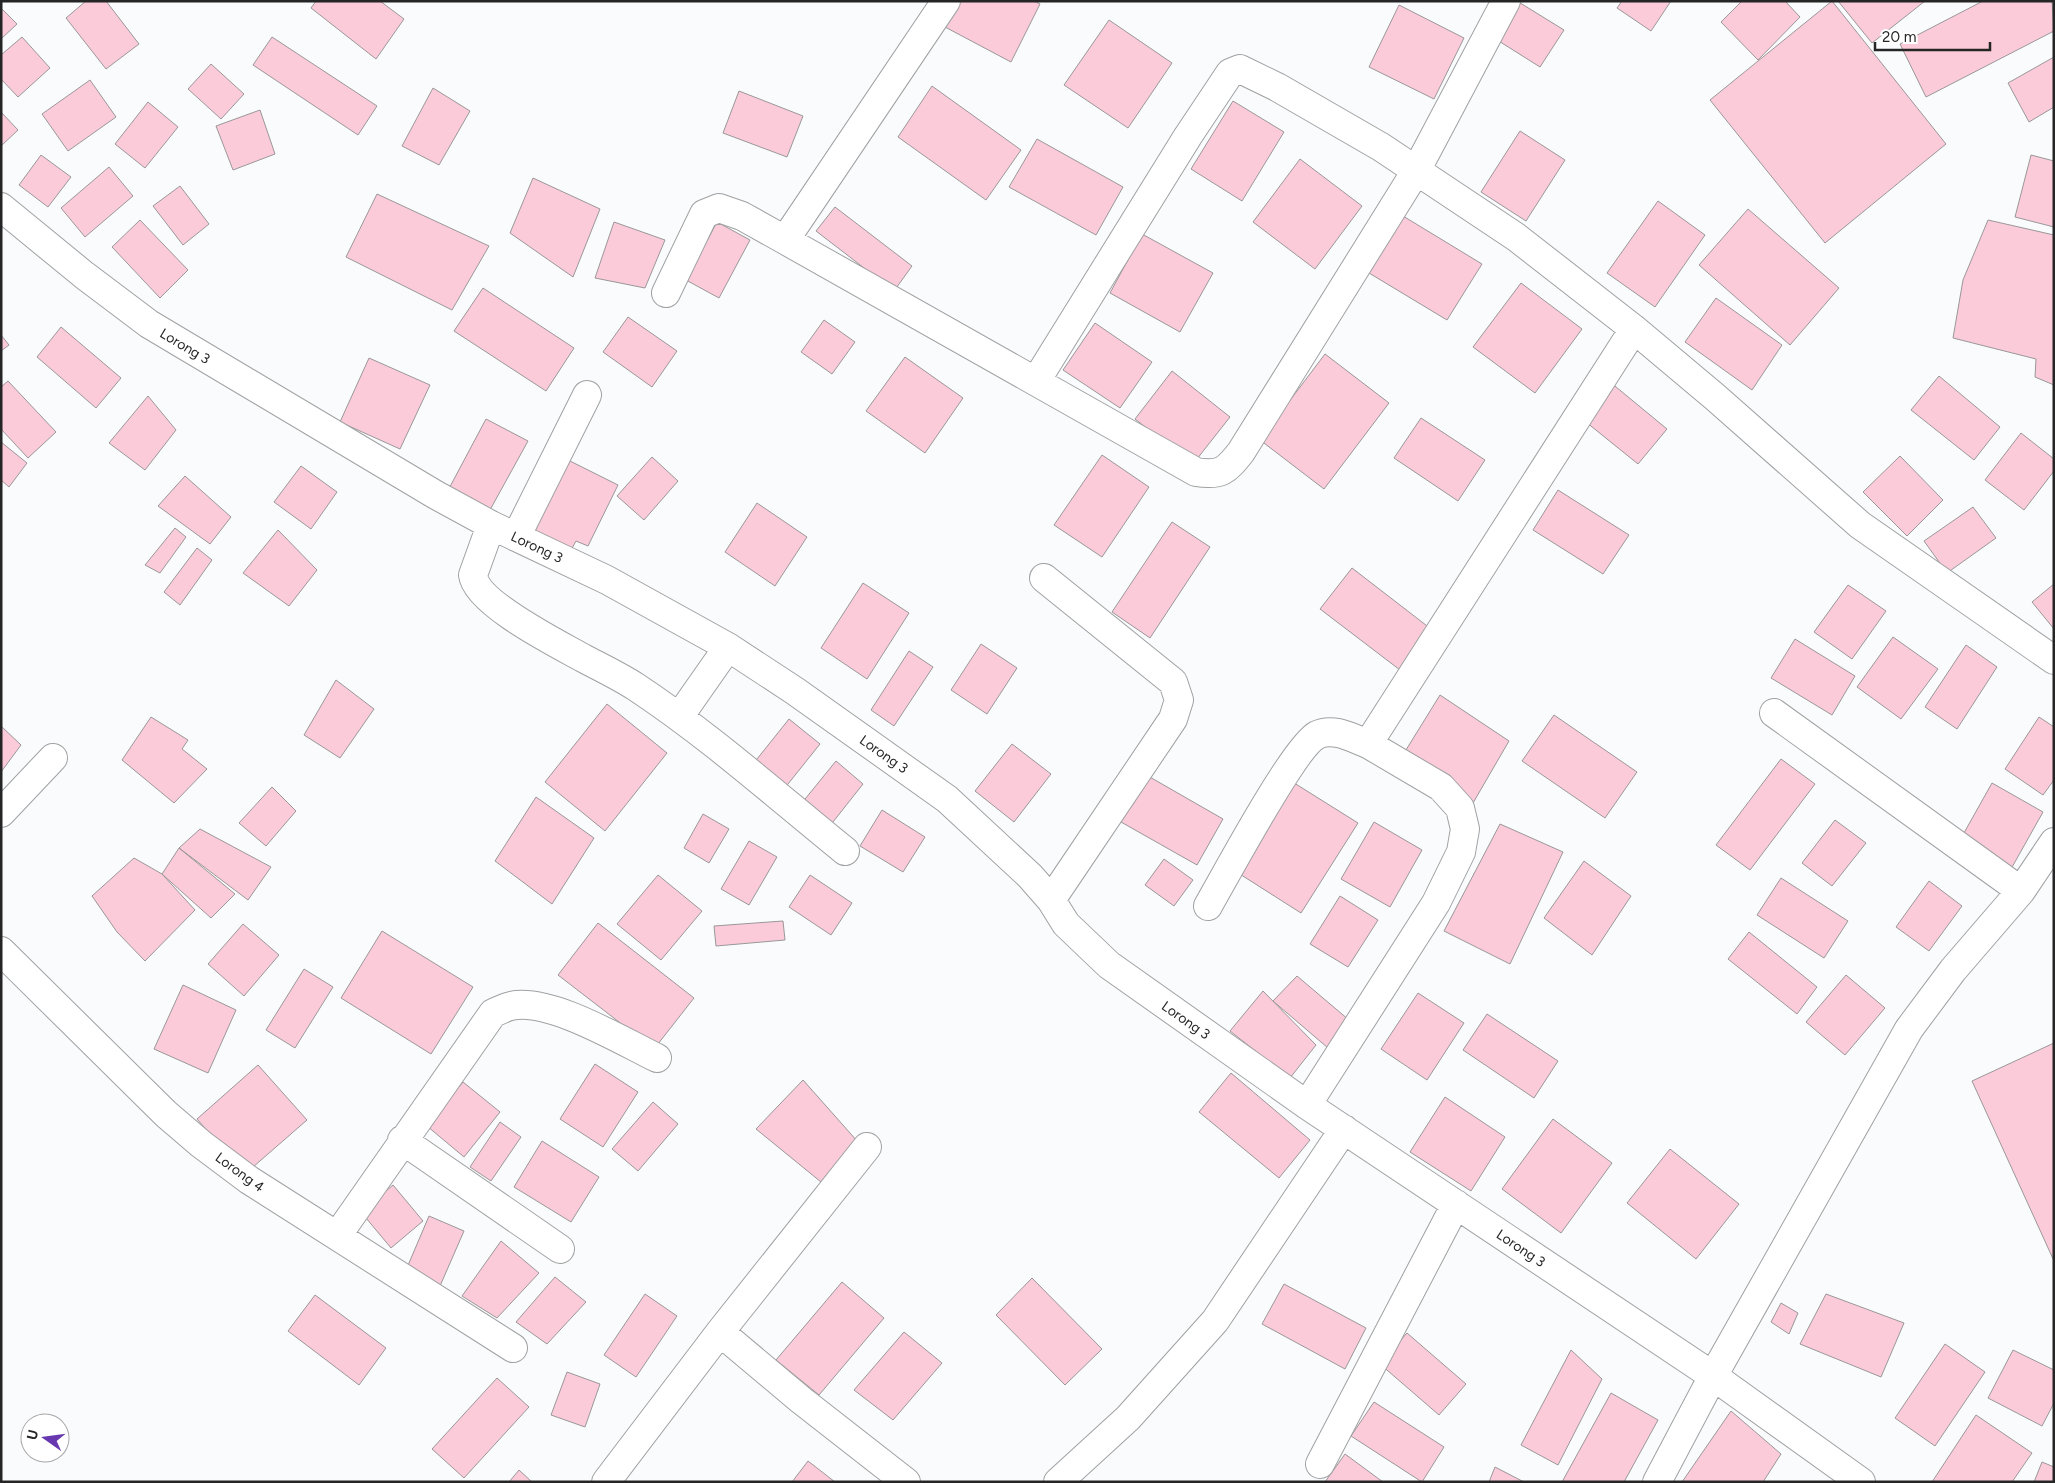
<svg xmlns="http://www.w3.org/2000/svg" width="2055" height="1483" font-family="Figtree,sans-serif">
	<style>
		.building { fill: #fbcbd9; stroke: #9a9798 }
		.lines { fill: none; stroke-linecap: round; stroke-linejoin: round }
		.minor-casing { stroke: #9fa1a2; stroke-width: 30 }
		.minor { stroke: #fff; stroke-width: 28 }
		.labels { text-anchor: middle; stroke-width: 4; stroke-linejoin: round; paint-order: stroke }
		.street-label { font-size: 14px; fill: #252526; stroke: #fff }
	</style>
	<rect width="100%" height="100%" fill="#f9fbfd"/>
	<path class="building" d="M 86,1 L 106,1 L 139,44 L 106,69 L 66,18 Z
		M 316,1 L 380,1 L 404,19 L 376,59 L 311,8 Z
		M 958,1 L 1034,1 L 1040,4 L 1011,62 L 945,27 Z
		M 1517,1 L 1564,30 L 1540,67 L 1494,38 Z
		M 1622,1 L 1671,1 L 1651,31 L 1617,8 Z
		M 1742,1 L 1785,1 L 1800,17 L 1758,60 L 1721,22 Z
		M 1832,1 L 1946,144 L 1825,243 L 1710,100 Z
		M 1838,1 L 1925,1 L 1872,43 Z
		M 1983,1 L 2052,1 L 2054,31 L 1926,97 L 1900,44 Z
		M 1399,5 L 1464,38 L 1434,99 L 1369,67 Z
		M 1,8 L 17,24 L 1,39 Z
		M 1109,20 L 1172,63 L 1128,128 L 1064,85 Z
		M 22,37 L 50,68 L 18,97 L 1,79 L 1,55 Z
		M 272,37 L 377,106 L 358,135 L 253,65 Z
		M 2054,57 L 2054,107 L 2029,122 L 2008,83 Z
		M 211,64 L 244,94 L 221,119 L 188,89 Z
		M 90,80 L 116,117 L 68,151 L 42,114 Z
		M 932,86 L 1021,150 L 986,200 L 898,137 Z
		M 433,88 L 470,111 L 439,165 L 402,146 Z
		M 739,91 L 803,116 L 787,157 L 723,133 Z
		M 1233,101 L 1284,132 L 1242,201 L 1191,169 Z
		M 148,102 L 178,127 L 145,168 L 115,144 Z
		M 260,110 L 275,154 L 233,170 L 216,126 Z
		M 1,112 L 18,130 L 1,146 Z
		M 1520,131 L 1565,160 L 1526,221 L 1481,192 Z
		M 1037,139 L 1123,187 L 1096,235 L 1009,187 Z
		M 41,155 L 71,177 L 48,207 L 19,185 Z
		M 2031,155 L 2054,161 L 2054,227 L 2015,217 Z
		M 1300,159 L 1362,206 L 1315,269 L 1253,222 Z
		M 109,167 L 133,196 L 85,237 L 61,208 Z
		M 533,178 L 600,209 L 573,277 L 510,233 Z
		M 180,186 L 209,224 L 183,245 L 153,206 Z
		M 377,194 L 489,246 L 452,310 L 346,257 Z
		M 1658,201 L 1705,235 L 1655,307 L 1607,273 Z
		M 835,207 L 912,266 L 894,291 L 816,231 Z
		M 1748,209 L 1839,288 L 1790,345 L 1699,265 Z
		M 1403,216 L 1482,264 L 1447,320 L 1369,273 Z
		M 140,220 L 188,270 L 160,298 L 112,247 Z
		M 1988,220 L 2054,235 L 2054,385 L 2035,377 L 2036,359 L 1953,338 L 1963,280 Z
		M 614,222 L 665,240 L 645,288 L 595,278 Z
		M 717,222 L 750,240 L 719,298 L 686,280 Z
		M 1142,234 L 1213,273 L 1180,332 L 1110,293 Z
		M 1521,283 L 1582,329 L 1535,393 L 1473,347 Z
		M 483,288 L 574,348 L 546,391 L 454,331 Z
		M 1716,298 L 1782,345 L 1752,390 L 1685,342 Z
		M 628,317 L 677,351 L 652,387 L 603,352 Z
		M 824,320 L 855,342 L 832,374 L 801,352 Z
		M 1095,323 L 1152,362 L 1120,408 L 1063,370 Z
		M 61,327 L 121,378 L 96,408 L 37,357 Z
		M 1,335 L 9,345 L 1,351 Z
		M 1325,354 L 1389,403 L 1324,489 L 1260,440 Z
		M 905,357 L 963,398 L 925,453 L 866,411 Z
		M 369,358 L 430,385 L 400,449 L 340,422 Z
		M 1172,371 L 1230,417 L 1193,464 L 1135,419 Z
		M 1939,376 L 2000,427 L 1974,460 L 1911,410 Z
		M 8,381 L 56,432 L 28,458 L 1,429 L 1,387 Z
		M 1610,382 L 1667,429 L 1638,464 L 1581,418 Z
		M 148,396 L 176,430 L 145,470 L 109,443 Z
		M 1421,418 L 1485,460 L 1458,501 L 1394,458 Z
		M 486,419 L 528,441 L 485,519 L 445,496 Z
		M 2021,433 L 2054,459 L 2054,471 L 2024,510 L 1985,480 Z
		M 1,442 L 27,463 L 9,487 L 1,480 Z
		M 1102,455 L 1149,487 L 1102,557 L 1054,525 Z
		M 1900,456 L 1943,500 L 1907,536 L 1863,492 Z
		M 562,457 L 618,485 L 588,546 L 576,541 L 570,552 L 527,530 Z
		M 652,457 L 678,481 L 644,520 L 617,496 Z
		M 301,466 L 337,492 L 311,529 L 274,502 Z
		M 185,476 L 231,517 L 210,544 L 158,506 Z
		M 1558,490 L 1629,535 L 1603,574 L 1533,530 Z
		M 757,503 L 807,537 L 775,586 L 725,552 Z
		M 1973,507 L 1996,538 L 1947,573 L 1924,541 Z
		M 1172,522 L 1210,547 L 1150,638 L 1112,612 Z
		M 175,528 L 186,537 L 160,573 L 145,565 Z
		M 278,530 L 317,570 L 289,606 L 243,573 Z
		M 197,548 L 212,560 L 180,605 L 164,592 Z
		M 1352,568 L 1431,629 L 1400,670 L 1320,609 Z
		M 863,583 L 909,613 L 867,679 L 821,648 Z
		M 2054,584 L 2054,629 L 2032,602 Z
		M 1848,585 L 1886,611 L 1852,659 L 1814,632 Z
		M 1893,637 L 1938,669 L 1901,719 L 1857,687 Z
		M 1795,639 L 1855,676 L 1832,715 L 1771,678 Z
		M 981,644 L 1017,668 L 987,714 L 951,690 Z
		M 1966,645 L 1997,667 L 1957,729 L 1925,707 Z
		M 909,651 L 933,667 L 894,726 L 871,710 Z
		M 336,680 L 374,709 L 340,758 L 304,735 Z
		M 1440,695 L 1509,741 L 1473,803 L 1401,758 Z
		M 607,704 L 667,753 L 605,831 L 545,782 Z
		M 1554,715 L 1637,772 L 1605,818 L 1522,761 Z
		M 151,717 L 188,740 L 182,749 L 207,769 L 174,803 L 122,760 Z
		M 2039,717 L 2054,727 L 2054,780 L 2043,795 L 2005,769 Z
		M 789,719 L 820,744 L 780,794 L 749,769 Z
		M 1,726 L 21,745 L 1,772 Z
		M 1012,744 L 1051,774 L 1014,822 L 975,791 Z
		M 1781,759 L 1815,784 L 1750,870 L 1716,845 Z
		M 836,761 L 863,784 L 829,827 L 801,804 Z
		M 1148,776 L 1223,819 L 1197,865 L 1121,822 Z
		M 1291,781 L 1358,823 L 1301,913 L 1235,871 Z
		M 1992,783 L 2043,812 L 2011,869 L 1960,840 Z
		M 272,787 L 296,811 L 266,846 L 239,823 Z
		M 536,797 L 594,838 L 552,904 L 495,861 Z
		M 882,810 L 925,837 L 903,872 L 860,846 Z
		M 703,814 L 729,829 L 709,863 L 684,848 Z
		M 1835,820 L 1866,843 L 1832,886 L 1802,863 Z
		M 1374,822 L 1422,850 L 1390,907 L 1341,879 Z
		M 1500,824 L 1563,852 L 1510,964 L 1444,931 Z
		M 200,829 L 271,867 L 248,900 L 179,848 Z
		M 749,841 L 777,857 L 749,905 L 721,889 Z
		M 179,848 L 235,894 L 211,918 L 162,874 Z
		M 134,858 L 162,874 L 195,910 L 145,961 L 117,932 L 92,896 Z
		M 1164,859 L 1193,880 L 1174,906 L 1145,885 Z
		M 1584,861 L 1631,896 L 1592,955 L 1544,918 Z
		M 658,875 L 702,911 L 661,960 L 617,924 Z
		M 810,875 L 852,903 L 831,935 L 789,907 Z
		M 1781,878 L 1848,921 L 1824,958 L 1757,915 Z
		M 1929,881 L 1962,906 L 1929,951 L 1896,927 Z
		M 1340,896 L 1378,920 L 1348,967 L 1310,944 Z
		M 783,921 L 785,940 L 716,946 L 714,926 Z
		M 598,923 L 694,998 L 654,1049 L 558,975 Z
		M 243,924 L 279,955 L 244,996 L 208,964 Z
		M 382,931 L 473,987 L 431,1054 L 341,998 Z
		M 1749,932 L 1817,987 L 1797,1014 L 1728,959 Z
		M 304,969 L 333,987 L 295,1048 L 266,1030 Z
		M 1846,975 L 1885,1008 L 1845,1055 L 1806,1022 Z
		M 1297,976 L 1349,1020 L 1328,1048 L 1273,1001 Z
		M 183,985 L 236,1010 L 208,1073 L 154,1049 Z
		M 1263,991 L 1316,1045 L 1290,1078 L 1230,1031 Z
		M 1418,993 L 1464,1023 L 1427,1080 L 1381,1049 Z
		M 1487,1014 L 1558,1061 L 1534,1098 L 1463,1050 Z
		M 2054,1043 L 2054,1261 L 1972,1081 Z
		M 595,1064 L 638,1092 L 603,1147 L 560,1119 Z
		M 258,1065 L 307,1120 L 245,1174 L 197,1119 Z
		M 1231,1073 L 1310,1140 L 1279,1178 L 1199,1112 Z
		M 803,1080 L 858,1142 L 821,1182 L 756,1129 Z
		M 463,1082 L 500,1112 L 464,1157 L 427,1126 Z
		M 1445,1097 L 1505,1137 L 1471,1191 L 1410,1152 Z
		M 653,1102 L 678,1124 L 638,1171 L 612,1149 Z
		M 1553,1119 L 1612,1163 L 1561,1233 L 1502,1189 Z
		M 500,1122 L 521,1137 L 491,1181 L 470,1167 Z
		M 542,1141 L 599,1177 L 571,1222 L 514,1187 Z
		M 1670,1149 L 1739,1204 L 1696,1259 L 1627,1203 Z
		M 393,1185 L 423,1221 L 391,1248 L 361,1212 Z
		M 429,1216 L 464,1231 L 440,1286 L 406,1270 Z
		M 501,1241 L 539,1273 L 497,1318 L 462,1296 Z
		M 555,1277 L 586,1302 L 547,1344 L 516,1322 Z
		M 1032,1278 L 1102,1349 L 1065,1385 L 996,1315 Z
		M 842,1282 L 884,1318 L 819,1395 L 776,1360 Z
		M 1284,1284 L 1366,1328 L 1345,1369 L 1262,1324 Z
		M 645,1294 L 677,1316 L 636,1377 L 604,1355 Z
		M 1826,1294 L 1904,1323 L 1881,1377 L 1800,1344 Z
		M 315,1295 L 386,1348 L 359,1385 L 288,1331 Z
		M 1781,1303 L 1798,1313 L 1789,1334 L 1771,1322 Z
		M 904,1332 L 942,1363 L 893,1420 L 854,1390 Z
		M 1407,1333 L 1466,1384 L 1439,1415 L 1380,1364 Z
		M 1945,1344 L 1985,1372 L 1935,1446 L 1895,1418 Z
		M 1571,1350 L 1602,1379 L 1558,1465 L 1521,1445 Z
		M 2013,1350 L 2054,1370 L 2054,1403 L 2042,1426 L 1988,1398 Z
		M 567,1372 L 600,1384 L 585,1427 L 551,1415 Z
		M 497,1378 L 529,1407 L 464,1478 L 432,1449 Z
		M 1611,1393 L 1658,1420 L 1624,1482 L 1562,1482 Z
		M 1374,1402 L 1444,1447 L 1422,1482 L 1351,1436 Z
		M 1731,1411 L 1781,1454 L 1763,1482 L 1682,1482 Z
		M 1976,1415 L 2032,1453 L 2012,1482 L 1932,1482 Z
		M 1345,1454 L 1383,1482 L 1325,1482 Z
		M 808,1461 L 835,1482 L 792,1482 Z
		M 2042,1462 L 2054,1467 L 2054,1482 L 2034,1482 Z
		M 1495,1467 L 1524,1482 L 1489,1482 Z
		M 519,1470 L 532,1482 L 509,1482 Z"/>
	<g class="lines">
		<g class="minor-casing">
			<path id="minor" d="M 1,207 L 84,275 L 149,324 L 436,495 L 491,525 L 607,580 L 728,647 L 795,691 L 947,799 L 1030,876 L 1051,900 L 1066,924 L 1109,965 L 1307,1105 L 1713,1376 L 1861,1482
				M 785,240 L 946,1
				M 666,293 L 704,214 L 719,208 L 742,216 L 785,240 L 1196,472 C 1221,476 1226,471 1241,452 L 1416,171 L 1506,1
				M 1036,381 L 1188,136 L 1230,73 L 1240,69 L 1277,87 L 1381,147 L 1516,237 L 1634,329 L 1715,397 L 1860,525 L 2054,660
				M 491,525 L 473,575 C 476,603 558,644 583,658 C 600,667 619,676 636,687 C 710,736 777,796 845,851
				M 516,537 L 587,395
				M 1044,578 L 1173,682 L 1179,700 L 1173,719 L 1051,900
				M 1774,713 L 2021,891
				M 679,717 L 728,647
				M 1,813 L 53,758
				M 1208,906 C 1225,876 1295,746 1317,735 C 1334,727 1352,738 1368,744
				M 1,951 L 166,1114 L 201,1144 L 249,1180 L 513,1348
				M 1307,1105 L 1436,903 L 1461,852 L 1465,829 L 1460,808 L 1441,787 L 1368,744 L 1634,329
				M 402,1140 L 560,1249
				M 337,1236 L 493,1013 C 499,1011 505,1007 511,1006 C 549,997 622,1041 657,1058
				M 720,1332 L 867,1147
				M 1320,1464 L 1456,1204
				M 606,1482 L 720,1332 L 801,1400 L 906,1482
				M 1058,1482 L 1128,1418 L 1215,1321 L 1344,1129
				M 1657,1482 L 1713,1376 L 1909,1029 L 1953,970 L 2021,891 L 2054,842"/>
		</g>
		<use href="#minor" class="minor"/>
	</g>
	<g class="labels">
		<g class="street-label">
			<text transform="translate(185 346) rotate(31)" y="5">Lorong 3</text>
			<text transform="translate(537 547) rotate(25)" y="5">Lorong 3</text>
			<text transform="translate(884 754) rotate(35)" y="5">Lorong 3</text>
			<text transform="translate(1186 1020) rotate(35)" y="5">Lorong 3</text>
			<text transform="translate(240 1172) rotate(36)" y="5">Lorong 4</text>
			<text transform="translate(1521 1248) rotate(34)" y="5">Lorong 3</text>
		</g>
	</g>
	<rect width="2055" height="1483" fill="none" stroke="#252526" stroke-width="5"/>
	<g transform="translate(45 1438) rotate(284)"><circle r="24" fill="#ffffff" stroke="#a8a8a8"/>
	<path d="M0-4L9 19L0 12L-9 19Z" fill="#6738af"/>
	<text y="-8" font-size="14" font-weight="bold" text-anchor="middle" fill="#252526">U</text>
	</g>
	<path d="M1875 42v8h115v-8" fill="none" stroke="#252526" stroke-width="2.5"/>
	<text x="1882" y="42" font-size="15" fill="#252526" stroke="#ffffff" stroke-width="4" paint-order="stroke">20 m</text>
</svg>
